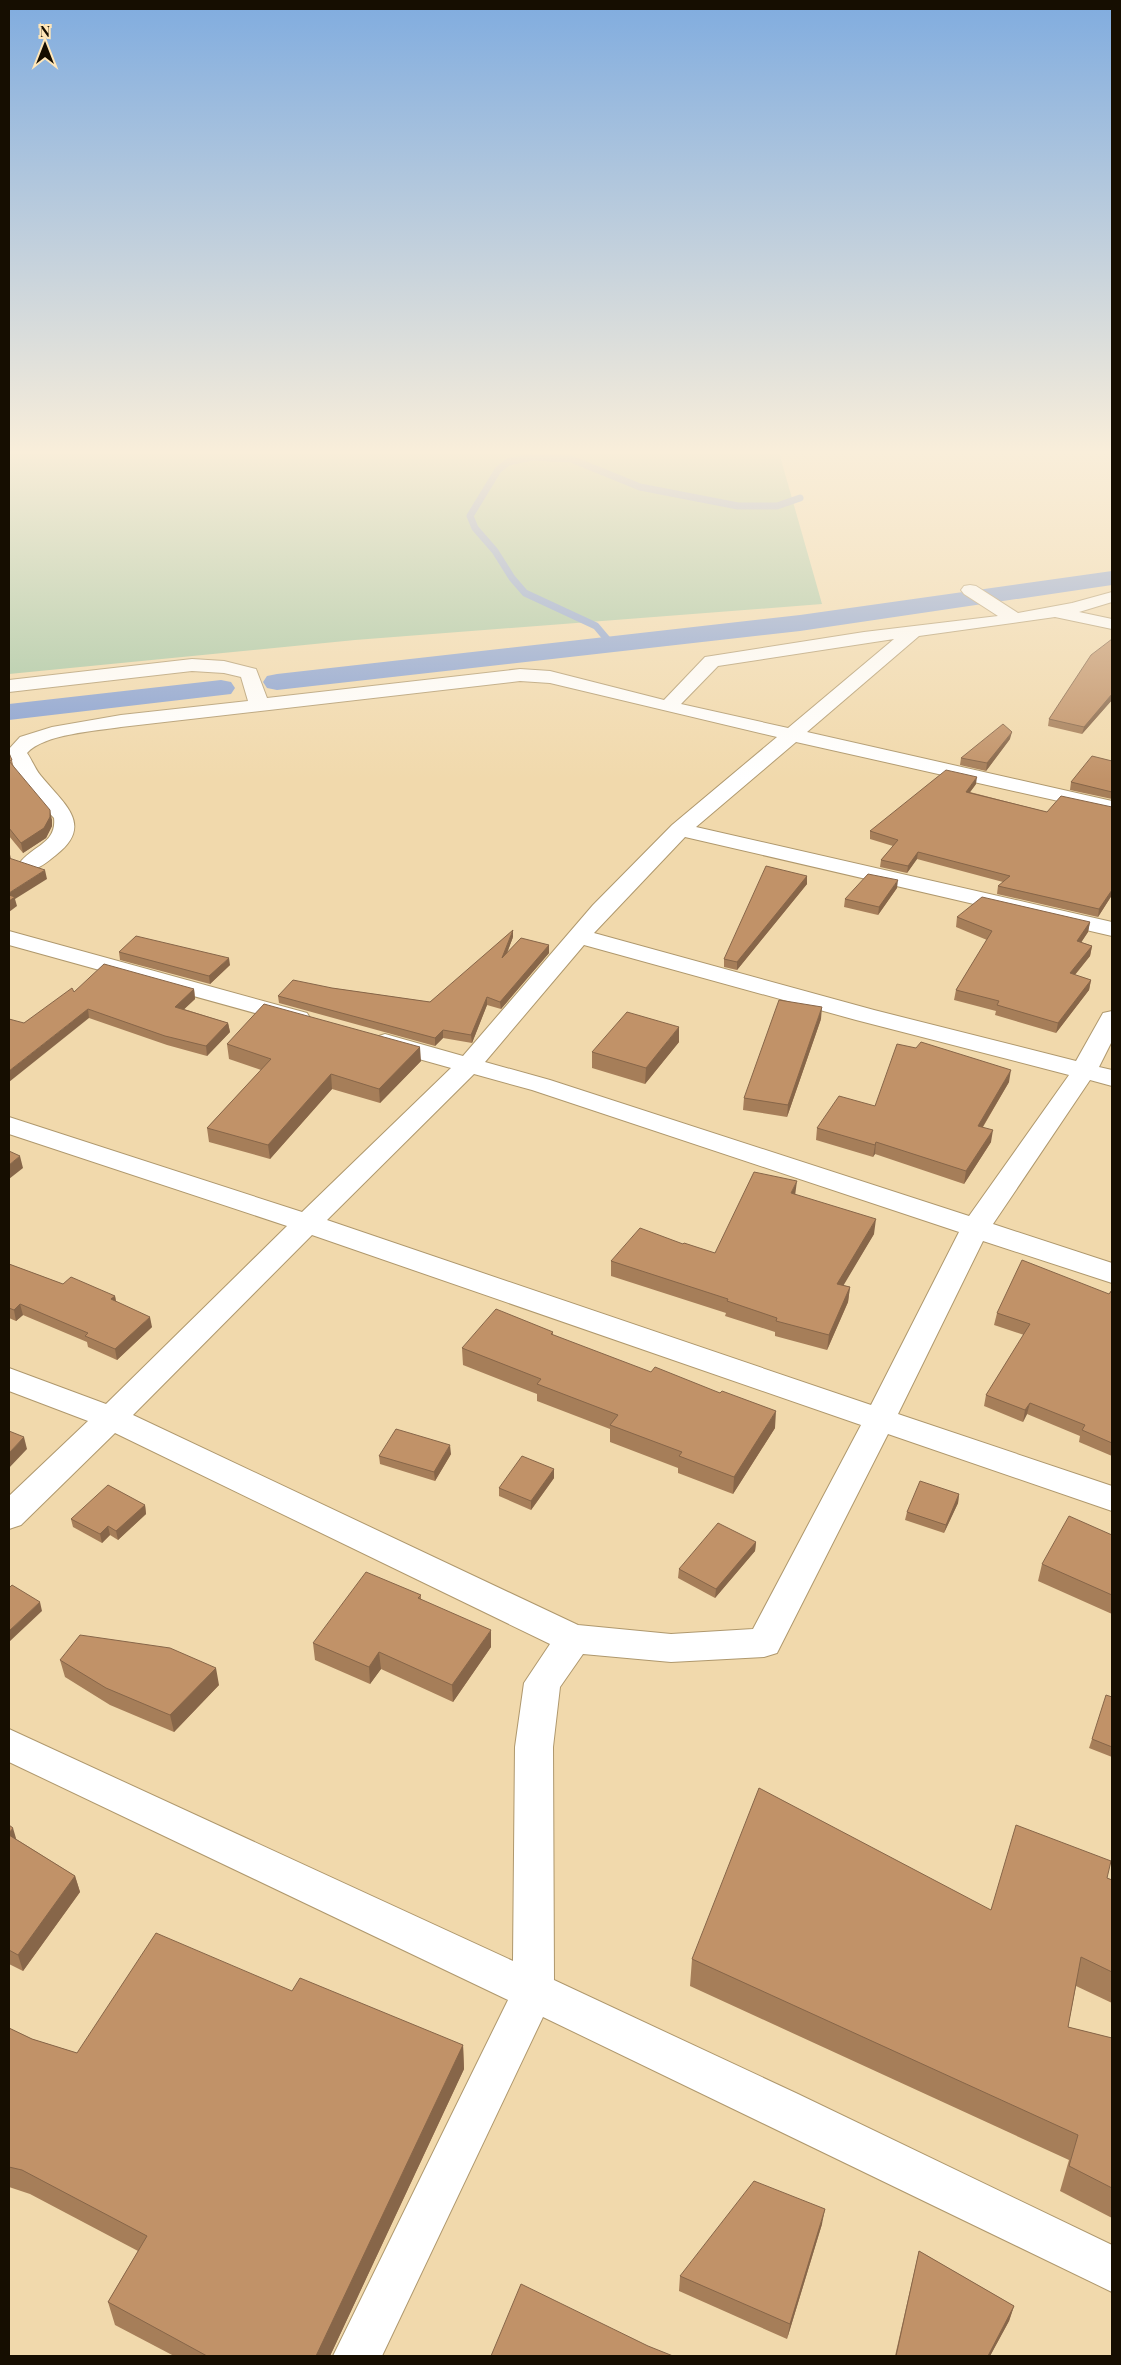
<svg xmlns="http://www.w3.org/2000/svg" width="1121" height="2365" font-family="'Playfair Display',serif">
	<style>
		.green { fill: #a4c5a1 }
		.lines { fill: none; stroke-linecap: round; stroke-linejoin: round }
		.stream { stroke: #859fd2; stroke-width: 7 }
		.canal { fill: #859fd2; fill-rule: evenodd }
		.minor-casing { stroke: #af986d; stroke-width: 2 }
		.minor { fill: #fff; fill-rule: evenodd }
		.wall { fill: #a67e59 }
		.shaded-wall { fill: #876649 }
		.building { fill: #c19268; stroke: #876649 }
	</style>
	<rect width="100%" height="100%" fill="#f1d9ac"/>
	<path class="green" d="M 9,449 L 778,449 L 822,604 L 355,640 L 9,674 Z"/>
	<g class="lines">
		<path class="stream" d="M 612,645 L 596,626 L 525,593 L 512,578 L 495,551 L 475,528 L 470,516 L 498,470 L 508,462 L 532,457 L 571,459 L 640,487 L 738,506 L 777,506 L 800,498"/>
		<path class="canal" d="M 1112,571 L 1112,585 L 800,631 L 277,690 L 267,688 L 263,682 L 267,676 L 277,674 L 800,615 Z
			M 221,680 L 231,682 L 235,688 L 231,694 L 9,720 L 9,704 Z"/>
		<g class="minor-casing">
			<path id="minor" d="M 970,585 L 976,586 L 1018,613 L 1072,603 L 1112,592 L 1112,602 L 1079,612 L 1112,619 L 1112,629 L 1055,617 L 919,636 L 807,732 L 1112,801 L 1112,813 L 796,742 L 696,827 L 1112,922 L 1112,936 L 685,837 L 594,933 L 874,1010 L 1076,1061 L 1103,1013 L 1112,1011 L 1112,1041 L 1099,1067 L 1112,1070 L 1112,1086 L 1090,1080 L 993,1224 L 1112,1263 L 1112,1283 L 983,1241 L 898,1414 L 1112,1486 L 1112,1511 L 888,1434 L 777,1653 L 764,1657 L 671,1662 L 583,1654 L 560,1687 L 553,1747 L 554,1980 L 798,2094 L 1112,2245 L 1112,2292 L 543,2017 L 382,2356 L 333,2356 L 508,2000 L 9,1762 L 9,1729 L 513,1961 L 515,1747 L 524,1683 L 550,1644 L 115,1433 L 21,1525 L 9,1529 L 9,1496 L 88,1421 L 9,1391 L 9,1368 L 106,1404 L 287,1226 L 9,1134 L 9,1117 L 302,1212 L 451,1068 L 376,1047 L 372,1042 L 376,1037 L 385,1034 L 463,1056 L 593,905 L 672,825 L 777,737 L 550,683 L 520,681 L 121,727 C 96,731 44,734 27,753 C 32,760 35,769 41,776 C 63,803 95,825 56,855 C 45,864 36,872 22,869 L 19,864 C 31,846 57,844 54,818 C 40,802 9,771 9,749 L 20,737 L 52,727 L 121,715 L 248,701 L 241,677 L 224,673 L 192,671 L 9,692 L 9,680 L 192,659 L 224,661 L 256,669 L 267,698 L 520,669 L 550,671 L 664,700 L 705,657 L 864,632 L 998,616 L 964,594 L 961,590 L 964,586 ZM 894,639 L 788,728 L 681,704 L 718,666 ZM 584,945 L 856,1020 L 1069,1075 L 969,1216 L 550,1080 L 485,1062 ZM 474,1074 L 532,1090 L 959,1232 L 871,1405 L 327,1220 ZM 312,1235 L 861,1425 L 753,1629 L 671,1634 L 578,1625 L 133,1415 Z
				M 9,931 L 307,1013 L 310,1018 L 307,1023 L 298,1025 L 9,945 Z"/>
		</g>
		<use href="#minor" class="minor"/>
	</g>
	<path class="wall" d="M 1112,639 L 1112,700 L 1082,734 L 1048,726 L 1049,719 Z
		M 1010,739 L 986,771 L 960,765 L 961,758 Z
		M 9,753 L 12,760 L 13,766 L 52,820 L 52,826 L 46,838 L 23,853 L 9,836 Z
		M 1112,761 L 1112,799 L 1070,790 L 1071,782 Z
		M 976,784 L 970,792 L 1047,812 L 1112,807 L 1112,895 L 1098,917 L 997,894 L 998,886 L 1003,882 L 917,859 L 907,873 L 880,867 L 881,860 L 893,846 L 870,839 L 870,831 Z
		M 807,876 L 807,884 L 737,970 L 724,967 L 724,959 Z
		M 897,888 L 878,915 L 844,907 L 845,899 Z
		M 957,917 L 1090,922 L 1088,932 L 1081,942 L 1092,946 L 1090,956 L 1075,975 L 1091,980 L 1089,990 L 1056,1033 L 995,1015 L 996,1011 L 954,1000 L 956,990 L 987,940 L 956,927 Z
		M 513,937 L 507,953 L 549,945 L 549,953 L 501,1009 L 487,1005 L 472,1043 L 443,1038 L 435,1046 L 279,1003 L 278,996 L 332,988 L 430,1002 Z
		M 119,952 L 230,965 L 210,984 L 120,960 Z
		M 194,989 L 195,999 L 184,1009 L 228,1023 L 230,1032 L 207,1056 L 167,1045 L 89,1018 L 24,1023 L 74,992 Z
		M 821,1019 L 787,1117 L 743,1110 L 744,1098 Z
		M 679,1042 L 645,1084 L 592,1068 L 592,1052 Z
		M 227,1044 L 421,1061 L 380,1103 L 332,1089 L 270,1159 L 209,1142 L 207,1128 L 261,1070 L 229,1059 Z
		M 1009,1082 L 983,1127 L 991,1142 L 964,1184 L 875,1154 L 873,1157 L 816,1140 L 817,1128 L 875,1106 Z
		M 795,1194 L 874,1234 L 843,1285 L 850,1287 L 848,1302 L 827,1350 L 775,1336 L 775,1332 L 725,1316 L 726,1313 L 611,1276 L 611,1261 L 683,1244 L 715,1253 Z
		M 9,1264 L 63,1284 L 115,1296 L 116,1302 L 152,1327 L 117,1360 L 88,1347 L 87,1342 L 23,1315 L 16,1321 L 9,1318 Z
		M 1112,1290 L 1112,1456 L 1079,1442 L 1080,1436 L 1027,1414 L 1023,1422 L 984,1406 L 986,1395 L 1024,1335 L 994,1325 L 997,1313 L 1109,1294 Z
		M 553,1332 L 553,1335 L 775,1428 L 733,1494 L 678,1473 L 678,1468 L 610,1442 L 610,1429 L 537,1401 L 537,1394 L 463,1365 L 462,1348 Z
		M 451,1454 L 435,1481 L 380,1464 L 379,1456 Z
		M 554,1469 L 554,1478 L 531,1510 L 499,1496 L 499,1488 Z
		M 959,1494 L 958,1503 L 944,1533 L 905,1520 L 907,1512 Z
		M 145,1505 L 146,1514 L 118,1540 L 110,1535 L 102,1543 L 73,1527 L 71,1519 Z
		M 1112,1535 L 1112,1614 L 1038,1581 L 1042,1564 Z
		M 756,1542 L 755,1551 L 715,1598 L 678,1578 L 679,1569 Z
		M 421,1595 L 421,1600 L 491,1647 L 453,1702 L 381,1669 L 370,1684 L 315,1660 L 313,1643 Z
		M 60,1660 L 219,1685 L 174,1732 L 110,1705 L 65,1677 Z
		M 1112,1697 L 1112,1757 L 1089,1748 L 1092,1739 Z
		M 9,1825 L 16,1839 L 75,1876 L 80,1892 L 23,1971 L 9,1964 Z
		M 1107,1878 L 1112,1880 L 1112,2003 L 1076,1986 L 1068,2027 L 1112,2038 L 1112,2218 L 1060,2191 L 1069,2160 L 690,1986 L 692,1959 L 991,1910 Z
		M 292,1991 L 463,2045 L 464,2069 L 330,2356 L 174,2356 L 115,2325 L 108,2302 L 138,2251 L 30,2194 L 9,2187 L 9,2028 L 32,2039 L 77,2053 Z
		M 822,2224 L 787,2339 L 679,2291 L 680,2276 Z
		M 919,2251 L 1014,2306 L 1009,2321 L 990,2356 L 895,2356 Z"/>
	<path class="shaded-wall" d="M 1112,694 L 1112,700 L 1082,734 L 1084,727 Z
		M 1012,732 L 1010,739 L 986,771 L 987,763 Z
		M 977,777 L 976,784 L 965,799 L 966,792 Z
		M 50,810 L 52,820 L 52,826 L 46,838 L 23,853 L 21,843 Z
		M 9,850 L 11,859 L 9,860 Z
		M 918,852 L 917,859 L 907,873 L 908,866 Z
		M 45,870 L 47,879 L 15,899 L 17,906 L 9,912 L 9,893 Z
		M 807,876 L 807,884 L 737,970 L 737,962 Z
		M 898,880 L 897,888 L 878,915 L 879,907 Z
		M 1112,890 L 1112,895 L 1098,917 L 1099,909 Z
		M 1090,922 L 1088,932 L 1075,952 L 1077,941 Z
		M 513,930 L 513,937 L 502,966 L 502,958 Z
		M 549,945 L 549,953 L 501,1009 L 500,1002 Z
		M 1092,946 L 1090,956 L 1068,983 L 1070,973 Z
		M 229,958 L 230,965 L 210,984 L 209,976 Z
		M 1091,980 L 1089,990 L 1056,1033 L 1058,1023 Z
		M 194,989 L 195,999 L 177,1016 L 175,1007 Z
		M 487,997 L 487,1005 L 472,1043 L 471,1035 Z
		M 822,1007 L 821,1019 L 787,1117 L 788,1105 Z
		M 88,1009 L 89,1018 L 9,1082 L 9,1071 Z
		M 228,1023 L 230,1032 L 207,1056 L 206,1046 Z
		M 679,1027 L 679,1042 L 645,1084 L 646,1068 Z
		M 443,1030 L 443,1038 L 435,1046 L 435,1038 Z
		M 420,1047 L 421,1061 L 380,1103 L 379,1089 Z
		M 1011,1070 L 1009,1082 L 976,1138 L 978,1126 Z
		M 331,1074 L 332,1089 L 270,1159 L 268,1145 Z
		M 993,1130 L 991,1142 L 964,1184 L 966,1171 Z
		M 876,1142 L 875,1154 L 873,1157 L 875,1145 Z
		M 20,1156 L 23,1168 L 9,1179 L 9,1165 Z
		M 797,1181 L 795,1196 L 791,1193 Z
		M 876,1219 L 874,1234 L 836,1298 L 837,1284 Z
		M 850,1287 L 848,1302 L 827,1350 L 829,1335 Z
		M 115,1296 L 117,1307 L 111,1299 Z
		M 20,1304 L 23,1315 L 16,1321 L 14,1310 Z
		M 150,1317 L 152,1327 L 117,1360 L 115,1349 Z
		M 1030,1403 L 1027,1414 L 1023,1422 L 1025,1410 Z
		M 776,1411 L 775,1428 L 733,1494 L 734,1477 Z
		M 24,1437 L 27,1449 L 9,1468 L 9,1453 Z
		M 450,1445 L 451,1454 L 435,1481 L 434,1472 Z
		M 554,1469 L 554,1478 L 531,1510 L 531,1501 Z
		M 959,1494 L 958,1503 L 944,1533 L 946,1525 Z
		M 145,1505 L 146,1514 L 118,1540 L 116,1531 Z
		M 108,1526 L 110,1535 L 102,1543 L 100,1534 Z
		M 756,1542 L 755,1551 L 715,1598 L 716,1589 Z
		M 40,1602 L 42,1611 L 9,1642 L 9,1631 Z
		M 491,1630 L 491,1647 L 453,1702 L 452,1685 Z
		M 379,1652 L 381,1669 L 370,1684 L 369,1667 Z
		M 216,1668 L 219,1685 L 174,1732 L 170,1715 Z
		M 13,1828 L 18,1845 L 9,1837 L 9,1833 Z
		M 75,1876 L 80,1892 L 23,1971 L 18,1955 Z
		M 463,2045 L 464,2069 L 330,2356 L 316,2356 Z
		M 825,2209 L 822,2224 L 787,2339 L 790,2324 Z
		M 1014,2306 L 1009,2321 L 990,2356 L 988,2356 Z"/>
	<path class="building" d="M 1112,639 L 1112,694 L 1084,727 L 1049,719 L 1091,655 Z
		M 1003,724 L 1012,732 L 987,763 L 961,758 Z
		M 9,753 L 12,760 L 9,761 Z
		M 1092,756 L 1112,761 L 1112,792 L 1071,782 Z
		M 9,761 L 50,810 L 50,817 L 44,828 L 21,843 L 9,828 Z
		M 946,770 L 977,777 L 966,792 L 1047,812 L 1061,796 L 1112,807 L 1112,890 L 1099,909 L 998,886 L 1010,876 L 918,852 L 908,866 L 881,860 L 898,840 L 870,831 Z
		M 9,858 L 45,870 L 9,893 Z
		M 766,866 L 807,876 L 737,962 L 724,959 Z
		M 868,874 L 898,880 L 879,907 L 845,899 Z
		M 9,895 L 15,897 L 9,901 Z
		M 982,897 L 1090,922 L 1077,941 L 1092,946 L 1070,973 L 1091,980 L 1058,1023 L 997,1005 L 999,1001 L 956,990 L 992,931 L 957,917 Z
		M 513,930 L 502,958 L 521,938 L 549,945 L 500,1002 L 487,997 L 471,1035 L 443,1030 L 435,1038 L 278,996 L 293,980 L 332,988 L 430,1002 Z
		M 136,936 L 229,958 L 209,976 L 119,952 Z
		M 104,964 L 194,989 L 175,1007 L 228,1023 L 206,1046 L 165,1036 L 88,1009 L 9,1071 L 9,1019 L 24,1023 L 72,988 L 74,992 Z
		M 779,1000 L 822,1007 L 788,1105 L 744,1098 Z
		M 264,1004 L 420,1047 L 379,1089 L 331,1074 L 268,1145 L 207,1128 L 271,1059 L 227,1044 Z
		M 627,1012 L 679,1027 L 646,1068 L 592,1052 Z
		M 921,1042 L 1011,1070 L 978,1126 L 993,1130 L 966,1171 L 876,1142 L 875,1145 L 817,1128 L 839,1096 L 875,1106 L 897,1044 L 916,1048 Z
		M 9,1151 L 20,1156 L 9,1165 Z
		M 754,1172 L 797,1181 L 791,1193 L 876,1219 L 837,1284 L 850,1287 L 829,1335 L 776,1321 L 777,1318 L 727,1301 L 728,1299 L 611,1261 L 640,1228 L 683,1244 L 684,1243 L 715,1253 Z
		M 1022,1260 L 1109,1294 L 1112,1290 L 1112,1443 L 1082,1430 L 1085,1425 L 1030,1403 L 1025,1410 L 986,1395 L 1030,1324 L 997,1313 Z
		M 9,1264 L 63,1284 L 71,1277 L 115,1296 L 111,1299 L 150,1317 L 115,1349 L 85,1336 L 88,1333 L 20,1304 L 14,1310 L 9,1308 Z
		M 496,1309 L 553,1332 L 551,1334 L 651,1372 L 655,1367 L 720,1393 L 722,1391 L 776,1411 L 734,1477 L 679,1456 L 682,1452 L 610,1425 L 618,1415 L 537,1384 L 541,1379 L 462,1348 Z
		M 396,1429 L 450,1445 L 434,1472 L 379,1456 Z
		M 9,1431 L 24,1437 L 9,1453 Z
		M 522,1456 L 554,1469 L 531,1501 L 499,1488 Z
		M 920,1481 L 959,1494 L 946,1525 L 907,1512 Z
		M 108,1485 L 145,1505 L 116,1531 L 108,1526 L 100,1534 L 71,1519 Z
		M 1069,1516 L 1112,1535 L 1112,1595 L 1042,1564 Z
		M 718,1523 L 756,1542 L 716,1589 L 679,1569 Z
		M 366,1572 L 421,1595 L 418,1598 L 491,1630 L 452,1685 L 379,1652 L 369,1667 L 313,1643 Z
		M 12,1585 L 40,1602 L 9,1631 L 9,1588 Z
		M 80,1635 L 170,1648 L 216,1668 L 170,1715 L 106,1688 L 60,1660 Z
		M 1106,1695 L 1112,1697 L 1112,1747 L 1092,1739 Z
		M 759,1788 L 991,1910 L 1016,1825 L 1111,1861 L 1107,1878 L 1112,1880 L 1112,1972 L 1081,1957 L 1068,2027 L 1112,2038 L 1112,2188 L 1069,2166 L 1078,2135 L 692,1959 Z
		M 9,1825 L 13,1828 L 9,1833 Z
		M 9,1835 L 75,1876 L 18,1955 L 9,1950 Z
		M 156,1933 L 292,1991 L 300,1978 L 463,2045 L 316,2356 L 207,2356 L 108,2302 L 147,2236 L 22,2170 L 9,2167 L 9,2028 L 32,2039 L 77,2053 Z
		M 754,2181 L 825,2209 L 790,2324 L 680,2276 Z
		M 919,2251 L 1014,2306 L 988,2356 L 896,2356 Z
		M 521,2284 L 648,2346 L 673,2356 L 491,2356 Z"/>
	<linearGradient id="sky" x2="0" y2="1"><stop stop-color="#80acdf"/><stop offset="0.58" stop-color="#f9eeda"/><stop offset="1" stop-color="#f9eeda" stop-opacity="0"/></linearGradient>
	<rect width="1121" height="780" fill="url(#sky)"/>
	<rect width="1121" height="2365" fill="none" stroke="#160e01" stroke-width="20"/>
	<g transform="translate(45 45)" stroke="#ffe6b8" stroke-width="4" paint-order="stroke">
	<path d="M0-4L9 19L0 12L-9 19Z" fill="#160e01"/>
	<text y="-8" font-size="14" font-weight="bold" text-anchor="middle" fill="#160e01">N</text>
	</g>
</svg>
